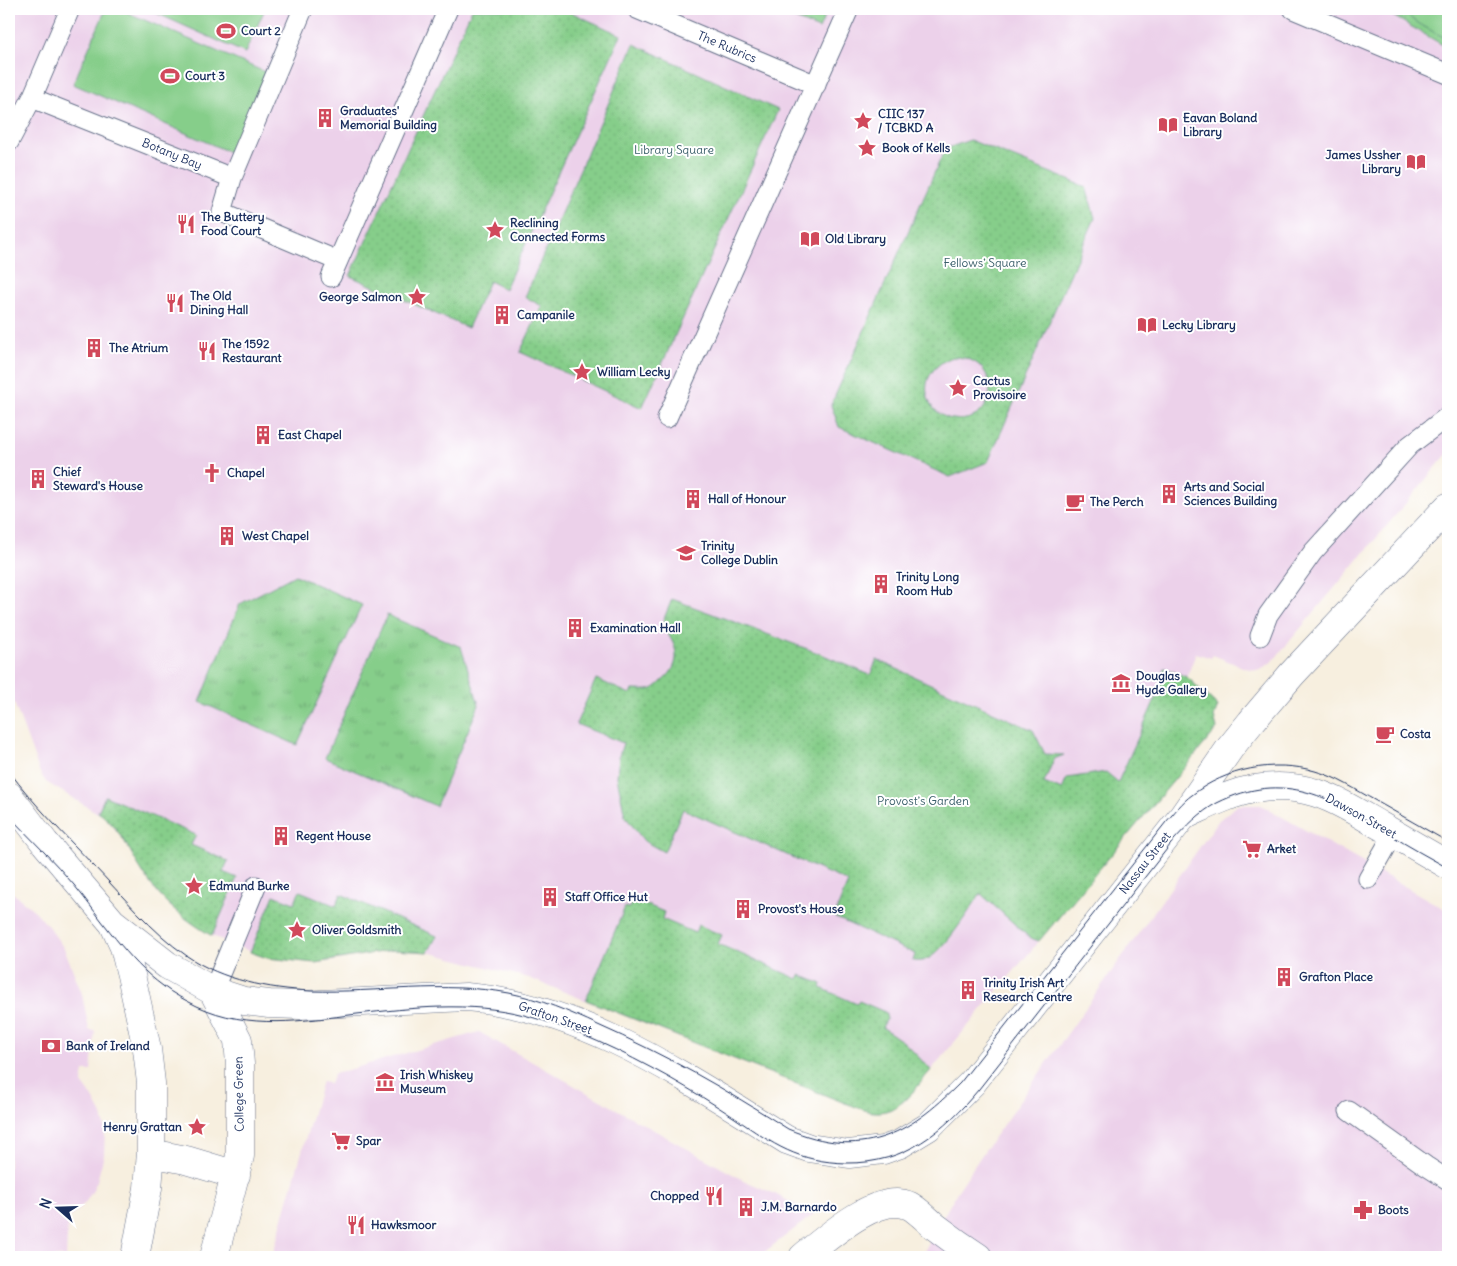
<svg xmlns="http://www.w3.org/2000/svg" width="1457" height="1266" font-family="Delius,sans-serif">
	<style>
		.built { fill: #ecd1ea }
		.grass { fill: url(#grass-tufts); stroke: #507e74 }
		.garden { fill: url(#garden-dots); stroke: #507e74; fill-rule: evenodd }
		.pitch { fill: #86ce8a; stroke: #507e74 }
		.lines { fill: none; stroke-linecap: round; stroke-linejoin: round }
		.lane-casing { stroke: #68728b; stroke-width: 21 }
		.street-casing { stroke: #68728b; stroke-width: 29 }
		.secondary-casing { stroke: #68728b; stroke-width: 29 }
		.lane { stroke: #fff; stroke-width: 19 }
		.street { stroke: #fff; stroke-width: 28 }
		.secondary { stroke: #fff; stroke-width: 28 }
		.tram { stroke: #1b2f5e; stroke-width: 1 }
		.labels { text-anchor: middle; stroke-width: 4; stroke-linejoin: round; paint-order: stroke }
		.poi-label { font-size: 12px; font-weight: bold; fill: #1b2f5e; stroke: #fff; text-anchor: start }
		.street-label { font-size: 12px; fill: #1b2f5e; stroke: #fff }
		.park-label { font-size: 12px; fill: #3b5f6b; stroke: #fff }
	</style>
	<defs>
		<pattern id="grass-tufts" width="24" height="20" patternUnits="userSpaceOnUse" patternTransform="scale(1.25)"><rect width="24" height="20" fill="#86ce8a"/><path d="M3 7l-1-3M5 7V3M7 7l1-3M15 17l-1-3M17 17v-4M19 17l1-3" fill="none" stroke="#73b17a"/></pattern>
		<pattern id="garden-dots" width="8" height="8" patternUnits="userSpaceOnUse" patternTransform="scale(1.25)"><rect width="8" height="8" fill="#86ce8a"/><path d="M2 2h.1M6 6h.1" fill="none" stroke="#73b17a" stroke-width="1.8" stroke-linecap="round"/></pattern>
	</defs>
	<rect width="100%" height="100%" fill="#fff"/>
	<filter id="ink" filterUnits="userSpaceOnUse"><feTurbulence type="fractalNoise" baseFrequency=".02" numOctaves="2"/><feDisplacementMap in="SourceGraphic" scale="10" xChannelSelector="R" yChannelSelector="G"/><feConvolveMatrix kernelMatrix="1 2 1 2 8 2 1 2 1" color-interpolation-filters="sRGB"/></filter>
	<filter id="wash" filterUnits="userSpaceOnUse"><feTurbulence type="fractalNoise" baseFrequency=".0096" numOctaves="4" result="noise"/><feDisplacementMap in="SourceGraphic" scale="20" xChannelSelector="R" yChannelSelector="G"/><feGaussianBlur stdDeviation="1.12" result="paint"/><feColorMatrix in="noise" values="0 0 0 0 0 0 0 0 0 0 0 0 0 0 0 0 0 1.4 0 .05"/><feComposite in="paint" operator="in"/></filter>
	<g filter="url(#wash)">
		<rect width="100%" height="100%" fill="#f7efdf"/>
		<path class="built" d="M 9,9 L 1448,9 L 1448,453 L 1273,661 L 1264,667 L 1257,670 L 1245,668 L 1213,655 L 1211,658 L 1196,653 L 1187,677 L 1218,706 L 1214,717 L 1217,729 L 931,1070 L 902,1103 L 889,1110 L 876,1112 L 845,1103 L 529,978 L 428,952 L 398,949 L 379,951 L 333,961 L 315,963 L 267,958 L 212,936 L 178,913 L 155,890 L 121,836 L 106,818 L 46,782 L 40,773 L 9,689 Z
			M 1238,805 L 1261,805 L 1448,911 L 1448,1257 L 921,1257 L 957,1192 L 983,1153 L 1219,820 Z
			M 9,890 L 36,912 L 51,930 L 65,950 L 82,994 L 89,1030 L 95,1031 L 91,1071 L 84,1071 L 82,1083 L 93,1098 L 102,1115 L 105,1128 L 104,1155 L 97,1181 L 92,1192 L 85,1203 L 68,1219 L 66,1257 L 9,1257 Z
			M 479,1032 L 743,1180 L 773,1193 L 814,1214 L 758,1257 L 272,1257 L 322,1081 L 330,1084 L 334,1074 Z
			M 867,1252 L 885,1253 L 893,1257 L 860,1257 Z"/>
		<path class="grass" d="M 771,9 L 828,9 L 819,29 Z
			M 1381,9 L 1448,9 L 1448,48 Z
			M 295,575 L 362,605 L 297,745 L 200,702 L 240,604 Z
			M 387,615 L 461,647 L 479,705 L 436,806 L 325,758 Z"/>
		<path class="garden" d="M 472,9 L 564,9 L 621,35 L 505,289 L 489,281 L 468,328 L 350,276 Z
			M 634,44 L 778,110 L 642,408 L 520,352 L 542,306 L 525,297 Z
			M 970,140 L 1086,187 L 1095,218 L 988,462 L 950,477 L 839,427 L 831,405 L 945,149 ZM 953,357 C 1005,356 999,427 953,419 C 944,418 936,412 931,405 C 919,383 933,364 953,357 Z
			M 672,599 L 821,654 L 870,675 L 877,660 L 1033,730 L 1045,754 L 1064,755 L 1054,759 L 1044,783 L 1062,790 L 1067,778 L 1106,772 L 1118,782 L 1159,691 L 1164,668 L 1187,677 L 1218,706 L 1214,717 L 1217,729 L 1039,941 L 1030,938 L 981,894 C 968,911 943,954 925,960 C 921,962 917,961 913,961 L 915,954 L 834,917 L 848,882 L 683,809 L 664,852 L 644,841 L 625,816 L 617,777 L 619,756 L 623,743 L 576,724 L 596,679 L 630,694 L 633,690 C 638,690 647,691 652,689 C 655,688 659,684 661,682 C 684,664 678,644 661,626 Z
			M 105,796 L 196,835 L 191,845 L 228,861 L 223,872 L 237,878 L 212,936 C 186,920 162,903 146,877 C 130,854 122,829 98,812 Z
			M 300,891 L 336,906 L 341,894 L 437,936 L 428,952 L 393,950 L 315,963 L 267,958 L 250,952 L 274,895 L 294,903 Z
			M 633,899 L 664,912 L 662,919 L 695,933 L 698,925 L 722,935 L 718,944 L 798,979 L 800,975 L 822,984 L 821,988 L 857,1004 L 859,1001 L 885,1012 L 887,1019 L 882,1027 L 905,1043 L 931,1070 C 917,1086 901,1113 876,1112 C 866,1112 855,1106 845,1103 L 586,1000 L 625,907 L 629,908 Z"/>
		<path class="pitch" d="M 106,9 L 119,9 L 272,75 L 236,155 L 73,84 Z
			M 147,9 L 265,9 L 245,53 Z
			M 1398,9 L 1448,9 L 1448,39 C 1430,31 1414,21 1398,9 Z"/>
	</g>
	<g filter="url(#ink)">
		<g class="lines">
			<g class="lane-casing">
				<path id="lane" d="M 70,9 L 32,98 L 232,178
					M 303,9 L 232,178 L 222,212 L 338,261
					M 637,9 L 816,85
					M 1293,9 L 1448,74
					M 9,142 L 32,98
					M 331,277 L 448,9
					M 667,418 L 849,9
					M 1260,636 L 1268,615 L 1313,552 L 1410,445 L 1448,416
					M 1368,879 L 1394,833
					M 213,991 L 256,886
					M 1349,1111 L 1426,1166 L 1448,1180"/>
			</g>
			<g class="street-casing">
				<path id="street" d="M 803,1257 C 827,1238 878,1191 910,1206 C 919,1211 928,1221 937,1228 C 950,1238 964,1248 978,1257"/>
			</g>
			<g class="secondary-casing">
				<path id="secondary" d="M 9,796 L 45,843 L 112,922 L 167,965 L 213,991 L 244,1001 L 269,1004 L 300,1005 L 466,997 C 586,1007 687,1079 787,1140 L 809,1148 L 849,1154 L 883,1150 L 900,1144 L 928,1127 L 972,1083 L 1183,816 L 1230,748 L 1251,722 L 1292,674 L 1448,507
					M 1183,816 C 1206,806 1230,793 1254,789 C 1306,780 1336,800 1379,825 C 1402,838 1425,852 1448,865
					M 113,923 L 124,947 L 131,975 L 147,1049 L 151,1083 L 151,1153 L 148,1188 L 135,1257
					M 213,991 L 238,1040 L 240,1064 L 240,1156 L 214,1257
					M 151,1153 L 186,1160 L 236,1175"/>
			</g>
			<use href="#lane" class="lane"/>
			<use href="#street" class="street"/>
			<use href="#secondary" class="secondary"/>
			<path class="tram" d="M 9,771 C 34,805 64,834 93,865 C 123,896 151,931 187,956 C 222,980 269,989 311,991 C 377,993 444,981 509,993 C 540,999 570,1012 598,1025 C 664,1054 727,1090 788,1129 C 862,1160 907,1136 960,1083 L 1166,822 C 1174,813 1182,802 1192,795 C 1225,769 1274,759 1315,771 C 1337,777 1356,790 1376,801 C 1400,815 1424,828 1448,842
				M 9,816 C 31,839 54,861 74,885 C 101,918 128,961 163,986 C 173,994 185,1000 197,1006 C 249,1030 303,1021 357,1014 C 412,1008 469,1001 524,1015 C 574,1028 623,1052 668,1077 C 691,1090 714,1104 735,1118 C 774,1145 798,1162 847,1163 C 905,1164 944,1131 979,1089 L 1174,840 C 1186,827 1200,812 1217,803 C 1285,769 1332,798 1389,834 C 1408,846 1428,857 1448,868"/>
		</g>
	</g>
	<defs>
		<g id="stadium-bare" transform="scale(1.5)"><path d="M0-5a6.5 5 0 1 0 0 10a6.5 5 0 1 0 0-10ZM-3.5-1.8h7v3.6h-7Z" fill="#d1495b" stroke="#fff" stroke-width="2.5" paint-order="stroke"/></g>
		<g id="building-bare" transform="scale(1.5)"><path d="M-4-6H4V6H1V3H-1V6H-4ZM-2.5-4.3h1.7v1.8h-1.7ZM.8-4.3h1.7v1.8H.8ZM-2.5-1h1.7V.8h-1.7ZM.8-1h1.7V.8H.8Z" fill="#d1495b" stroke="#fff" stroke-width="2.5" paint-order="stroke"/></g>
		<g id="sight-bare" transform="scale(1.5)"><path d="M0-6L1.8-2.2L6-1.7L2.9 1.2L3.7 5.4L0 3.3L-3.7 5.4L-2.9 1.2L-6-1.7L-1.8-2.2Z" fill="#d1495b" stroke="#fff" stroke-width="2.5" paint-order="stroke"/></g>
		<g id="library-bare" transform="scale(1.5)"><path d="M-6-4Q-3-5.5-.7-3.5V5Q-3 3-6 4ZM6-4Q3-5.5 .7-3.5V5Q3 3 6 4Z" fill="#d1495b" stroke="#fff" stroke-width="2.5" paint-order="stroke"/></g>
		<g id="restaurant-bare" transform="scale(1.5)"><path d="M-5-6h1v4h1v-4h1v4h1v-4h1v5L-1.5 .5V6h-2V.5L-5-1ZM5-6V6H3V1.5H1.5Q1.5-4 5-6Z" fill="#d1495b" stroke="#fff" stroke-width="2.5" paint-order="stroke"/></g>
		<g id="church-bare" transform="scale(1.5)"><path d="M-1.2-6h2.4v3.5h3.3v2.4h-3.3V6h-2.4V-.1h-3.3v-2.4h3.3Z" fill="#d1495b" stroke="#fff" stroke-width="2.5" paint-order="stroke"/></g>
		<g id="cafe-bare" transform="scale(1.5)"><path d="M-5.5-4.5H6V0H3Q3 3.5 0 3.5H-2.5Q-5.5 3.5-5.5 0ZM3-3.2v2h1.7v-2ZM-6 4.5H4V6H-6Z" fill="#d1495b" stroke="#fff" stroke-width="2.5" paint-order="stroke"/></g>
		<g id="university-bare" transform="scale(1.5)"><path d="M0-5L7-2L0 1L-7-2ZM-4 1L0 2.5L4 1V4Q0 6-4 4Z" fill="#d1495b" stroke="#fff" stroke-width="2.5" paint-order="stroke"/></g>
		<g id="museum-bare" transform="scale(1.5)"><path d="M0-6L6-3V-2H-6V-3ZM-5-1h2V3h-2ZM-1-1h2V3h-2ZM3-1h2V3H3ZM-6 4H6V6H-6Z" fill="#d1495b" stroke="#fff" stroke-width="2.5" paint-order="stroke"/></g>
		<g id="supermarket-bare" transform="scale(1.5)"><path d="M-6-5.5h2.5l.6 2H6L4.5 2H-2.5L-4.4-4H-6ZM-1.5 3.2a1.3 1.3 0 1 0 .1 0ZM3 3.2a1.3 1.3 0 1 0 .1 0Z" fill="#d1495b" stroke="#fff" stroke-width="2.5" paint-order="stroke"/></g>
		<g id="bank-bare" transform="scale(1.5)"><path d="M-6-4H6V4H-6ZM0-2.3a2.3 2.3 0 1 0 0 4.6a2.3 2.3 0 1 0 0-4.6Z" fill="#d1495b" stroke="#fff" stroke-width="2.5" paint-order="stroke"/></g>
		<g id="pharmacy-bare" transform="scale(1.5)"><path d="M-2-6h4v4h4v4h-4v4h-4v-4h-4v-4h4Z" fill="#d1495b" stroke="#fff" stroke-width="2.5" paint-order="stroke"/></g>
	</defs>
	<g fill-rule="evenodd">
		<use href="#stadium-bare" x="226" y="31"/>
		<use href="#stadium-bare" x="170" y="76"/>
		<use href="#building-bare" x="325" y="118"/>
		<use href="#sight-bare" x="863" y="121"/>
		<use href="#library-bare" x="1168" y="125"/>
		<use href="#sight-bare" x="867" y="148"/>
		<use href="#library-bare" x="1416" y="162"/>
		<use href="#restaurant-bare" x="186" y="224"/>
		<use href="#sight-bare" x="495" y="230"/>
		<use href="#library-bare" x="810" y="239"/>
		<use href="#sight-bare" x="417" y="297"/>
		<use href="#restaurant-bare" x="175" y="303"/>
		<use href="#building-bare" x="502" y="315"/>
		<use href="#library-bare" x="1147" y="325"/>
		<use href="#building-bare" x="94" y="348"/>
		<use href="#restaurant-bare" x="207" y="351"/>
		<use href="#sight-bare" x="582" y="372"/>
		<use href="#sight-bare" x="958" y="388"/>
		<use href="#building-bare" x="263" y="435"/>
		<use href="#church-bare" x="212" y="473"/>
		<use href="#building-bare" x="38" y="479"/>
		<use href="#building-bare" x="1169" y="494"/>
		<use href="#building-bare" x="693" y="499"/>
		<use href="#cafe-bare" x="1075" y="502"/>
		<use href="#building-bare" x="227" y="536"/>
		<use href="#university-bare" x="686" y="553"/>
		<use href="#building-bare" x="881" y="584"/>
		<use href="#building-bare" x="575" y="628"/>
		<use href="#museum-bare" x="1121" y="683"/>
		<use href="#cafe-bare" x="1385" y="734"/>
		<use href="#building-bare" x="281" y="836"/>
		<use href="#supermarket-bare" x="1252" y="849"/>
		<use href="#sight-bare" x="194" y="886"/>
		<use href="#building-bare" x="550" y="897"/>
		<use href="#building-bare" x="743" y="909"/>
		<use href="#sight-bare" x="297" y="930"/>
		<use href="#building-bare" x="1284" y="977"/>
		<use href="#building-bare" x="968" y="990"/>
		<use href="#bank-bare" x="51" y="1046"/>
		<use href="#museum-bare" x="385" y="1082"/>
		<use href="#sight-bare" x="197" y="1127"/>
		<use href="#supermarket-bare" x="341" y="1141"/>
		<use href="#restaurant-bare" x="714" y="1196"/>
		<use href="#building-bare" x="746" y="1207"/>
		<use href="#pharmacy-bare" x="1363" y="1210"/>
		<use href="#restaurant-bare" x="356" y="1225"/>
	</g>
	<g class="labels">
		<g class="poi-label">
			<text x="241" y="35">Court 2</text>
			<text x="185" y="80">Court 3</text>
			<text x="340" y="115">Graduates'<tspan x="340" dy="14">Memorial Building</tspan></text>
			<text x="878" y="118">CIIC 137<tspan x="878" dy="14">/ TCBKD A</tspan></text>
			<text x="1183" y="122">Eavan Boland<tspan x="1183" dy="14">Library</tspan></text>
			<text x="882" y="152">Book of Kells</text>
			<text x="1401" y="159" text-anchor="end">James Ussher<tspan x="1401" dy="14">Library</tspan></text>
			<text x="201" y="221">The Buttery<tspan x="201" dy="14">Food Court</tspan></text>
			<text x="510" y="227">Reclining<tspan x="510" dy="14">Connected Forms</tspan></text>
			<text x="825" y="243">Old Library</text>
			<text x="190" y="300">The Old<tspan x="190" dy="14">Dining Hall</tspan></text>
			<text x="402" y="301" text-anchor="end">George Salmon</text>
			<text x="517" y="319">Campanile</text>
			<text x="1162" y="329">Lecky Library</text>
			<text x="222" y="348">The 1592<tspan x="222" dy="14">Restaurant</tspan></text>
			<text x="109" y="352">The Atrium</text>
			<text x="597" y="376">William Lecky</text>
			<text x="973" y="385">Cactus<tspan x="973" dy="14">Provisoire</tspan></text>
			<text x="278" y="439">East Chapel</text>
			<text x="53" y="476">Chief<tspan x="53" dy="14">Steward's House</tspan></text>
			<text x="227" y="477">Chapel</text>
			<text x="1184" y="491">Arts and Social<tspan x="1184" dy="14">Sciences Building</tspan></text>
			<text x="708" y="503">Hall of Honour</text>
			<text x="1090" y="506">The Perch</text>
			<text x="242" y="540">West Chapel</text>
			<text x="701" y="550">Trinity<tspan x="701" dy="14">College Dublin</tspan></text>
			<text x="896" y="581">Trinity Long<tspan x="896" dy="14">Room Hub</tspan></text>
			<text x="590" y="632">Examination Hall</text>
			<text x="1136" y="680">Douglas<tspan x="1136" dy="14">Hyde Gallery</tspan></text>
			<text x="1400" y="738">Costa</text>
			<text x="296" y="840">Regent House</text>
			<text x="1267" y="853">Arket</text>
			<text x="209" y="890">Edmund Burke</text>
			<text x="565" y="901">Staff Office Hut</text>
			<text x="758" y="913">Provost's House</text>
			<text x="312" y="934">Oliver Goldsmith</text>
			<text x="1299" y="981">Grafton Place</text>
			<text x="983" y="987">Trinity Irish Art<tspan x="983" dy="14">Research Centre</tspan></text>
			<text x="66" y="1050">Bank of Ireland</text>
			<text x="400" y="1079">Irish Whiskey<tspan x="400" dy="14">Museum</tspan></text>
			<text x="182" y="1131" text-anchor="end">Henry Grattan</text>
			<text x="356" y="1145">Spar</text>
			<text x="699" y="1200" text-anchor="end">Chopped</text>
			<text x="761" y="1211">J.M. Barnardo</text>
			<text x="1378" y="1214">Boots</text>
			<text x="371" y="1229">Hawksmoor</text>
		</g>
		<g class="street-label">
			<text transform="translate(727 47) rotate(23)" y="4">The Rubrics</text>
			<text transform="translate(172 154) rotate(22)" y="4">Botany Bay</text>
			<text transform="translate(1361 816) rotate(29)" y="4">Dawson Street</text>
			<text transform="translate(1145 863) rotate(-52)" y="4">Nassau Street</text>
			<text transform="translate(555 1018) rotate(19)" y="4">Grafton Street</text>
			<text transform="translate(239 1094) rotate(-91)" y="4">College Green</text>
		</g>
		<g class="park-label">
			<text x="674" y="154">Library Square</text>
			<text x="985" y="267">Fellows' Square</text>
			<text x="923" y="805">Provost's Garden</text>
		</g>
	</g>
	<rect width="1457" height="1266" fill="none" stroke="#fff" stroke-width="30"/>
	<g transform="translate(58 1208) rotate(290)" stroke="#ffffff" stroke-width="4" paint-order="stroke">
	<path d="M0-4L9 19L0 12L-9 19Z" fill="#1b2f5e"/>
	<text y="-8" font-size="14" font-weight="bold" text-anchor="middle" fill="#1b2f5e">N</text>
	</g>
</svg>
